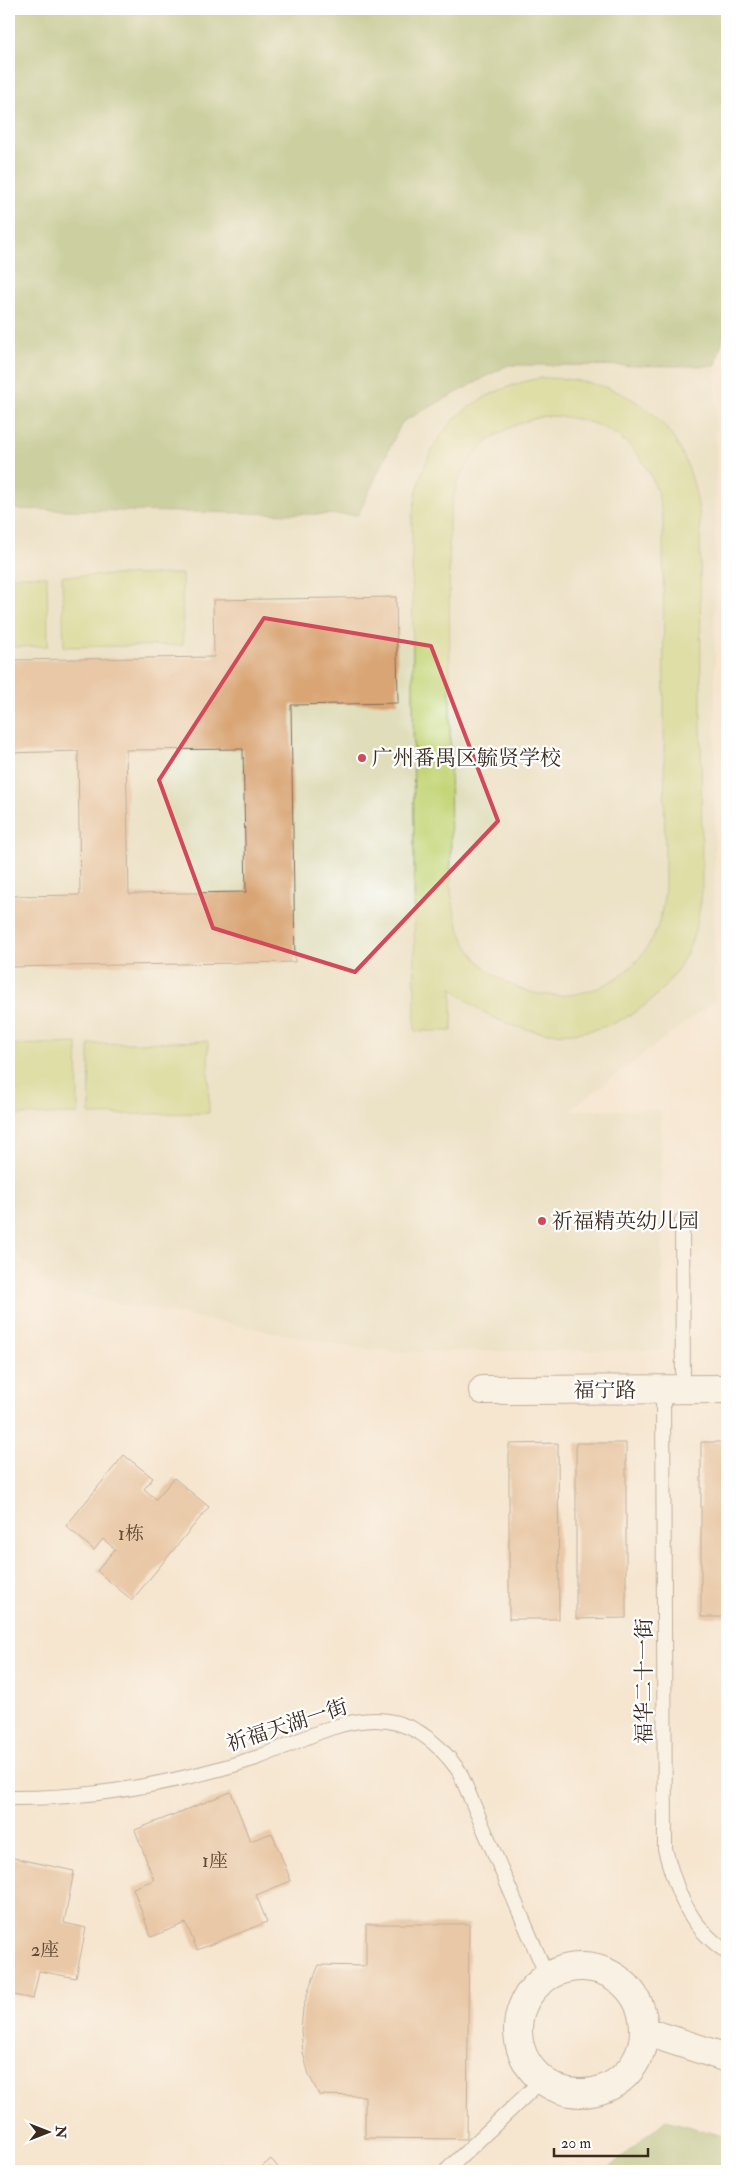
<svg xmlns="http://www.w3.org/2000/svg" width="736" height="2180" font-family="'IM FELL Double Pica','Noto Serif SC',serif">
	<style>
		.built { fill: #e0ddbb }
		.green { fill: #c3d577; stroke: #7f804a; fill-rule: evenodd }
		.forest { fill: #9ab668; stroke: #6a7043 }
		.building { fill: #d9a575; fill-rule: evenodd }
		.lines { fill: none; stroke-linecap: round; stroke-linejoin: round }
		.lane-casing { stroke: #7c6c5c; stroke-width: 16 }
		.street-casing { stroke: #7c6c5c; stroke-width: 30 }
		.lane { stroke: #fff; stroke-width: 14 }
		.street { stroke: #fff; stroke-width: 28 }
		.marked { fill: none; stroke: #d1495b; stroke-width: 4; stroke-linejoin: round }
		.poi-dot { fill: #d1495b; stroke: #fff; stroke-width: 2 }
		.labels { text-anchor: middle; stroke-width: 4.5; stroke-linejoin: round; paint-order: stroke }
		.number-label { font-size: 19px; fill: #624934 }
		.poi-label { font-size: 21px; fill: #3b2a1e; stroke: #fff; text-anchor: start }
		.street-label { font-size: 21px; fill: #3b2a1e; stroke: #fff }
	</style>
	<rect width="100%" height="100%" fill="#fff"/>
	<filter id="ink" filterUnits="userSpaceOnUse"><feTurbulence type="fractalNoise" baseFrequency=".02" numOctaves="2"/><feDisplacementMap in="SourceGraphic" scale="10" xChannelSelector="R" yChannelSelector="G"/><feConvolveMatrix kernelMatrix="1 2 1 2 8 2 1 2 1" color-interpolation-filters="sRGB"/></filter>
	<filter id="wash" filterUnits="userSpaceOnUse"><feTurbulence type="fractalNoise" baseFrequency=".0096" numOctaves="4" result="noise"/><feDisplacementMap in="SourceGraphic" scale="20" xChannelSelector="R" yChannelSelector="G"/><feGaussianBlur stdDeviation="1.12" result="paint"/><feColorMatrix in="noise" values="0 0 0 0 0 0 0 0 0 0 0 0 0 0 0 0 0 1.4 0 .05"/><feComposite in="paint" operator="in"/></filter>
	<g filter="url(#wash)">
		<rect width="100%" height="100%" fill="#f5e6d0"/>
		<path class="built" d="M 508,365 L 716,366 L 714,1001 L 570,1110 L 661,1110 L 663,1350 L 404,1352 L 362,1349 L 55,1291 L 9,1246 L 9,509 L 358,515 L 402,422 Z"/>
		<path class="green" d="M 540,378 C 635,378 690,425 700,520 L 702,891 C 699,920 693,948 675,973 C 622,1051 514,1051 452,987 L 452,1031 L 415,1031 L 412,521 C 421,439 460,395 540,378 ZM 545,416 C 613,416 656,453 663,522 L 665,889 C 663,904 661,919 655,933 C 621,1007 522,1017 473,954 C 458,935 454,912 451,890 L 449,523 C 455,462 486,429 545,416 Z
			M 182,574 L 183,645 L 64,647 L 62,576 Z
			M 9,576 L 47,576 L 48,646 L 9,647 Z
			M 208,1041 L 209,1113 L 90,1115 L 89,1044 Z
			M 77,1043 L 78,1114 L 9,1115 L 9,1045 Z"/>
		<path class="forest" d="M 9,9 L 727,9 L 727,321 L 716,366 L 508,365 L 402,422 L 358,515 L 9,509 Z
			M 666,2120 L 727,2137 L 727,2171 L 605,2171 Z"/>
		<g id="blocks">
			<path class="building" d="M 396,597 L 398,703 L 291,705 L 295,962 L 9,967 L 9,896 L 80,895 L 78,751 L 9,753 L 9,660 L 214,657 L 213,600 ZM 243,749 L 246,892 L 129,894 L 126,750 Z
				M 701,1442 L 727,1442 L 727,1617 L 701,1617 Z
				M 558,1443 L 559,1619 L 509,1619 L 509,1444 Z
				M 576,1443 L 626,1443 L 626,1618 L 576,1619 Z
				M 124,1455 L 153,1478 L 144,1489 L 156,1499 L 174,1478 L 209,1507 L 132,1600 L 97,1571 L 115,1549 L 103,1539 L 94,1550 L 66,1526 Z
				M 231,1792 L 250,1841 L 272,1833 L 291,1881 L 256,1895 L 267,1922 L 197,1950 L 186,1923 L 151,1937 L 133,1888 L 154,1880 L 135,1830 Z
				M 9,1857 L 74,1871 L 64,1923 L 86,1928 L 76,1978 L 39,1971 L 33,1999 L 9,1994 Z
				M 366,1924 L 469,1924 L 467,2139 L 365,2138 L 365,2096 L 319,2095 L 309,2075 L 303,2053 L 301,2030 L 303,2008 L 310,1986 L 319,1965 L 366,1966 Z
				M 271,2159 L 281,2171 L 257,2171 Z
				M 223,2163 L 231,2171 L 214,2171 Z"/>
		</g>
	</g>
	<g filter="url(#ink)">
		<use href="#blocks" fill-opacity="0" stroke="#7c6c5c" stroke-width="1"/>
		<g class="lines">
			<g class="lane-casing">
				<path id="lane" d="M 682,1220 L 683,1389
					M 663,1389 L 665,1849 C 676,1891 689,1927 727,1952
					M 9,1798 C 92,1799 177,1783 256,1758 C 294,1745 333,1720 375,1720 C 412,1720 439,1743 459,1771 L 547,1976
					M 446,2171 L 542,2080"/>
			</g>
			<g class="street-casing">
				<path id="street" d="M 483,1390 L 727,1389
					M518 2030a63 63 0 1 1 126 0a63 63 0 1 1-126 0Z
					M 644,2031 L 727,2058"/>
			</g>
			<use href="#lane" class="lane"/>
			<use href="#street" class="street"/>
		</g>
	</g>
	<path d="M0 0H736V2180H0ZM 264,618 L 431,646 L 498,821 L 355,972 L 213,928 L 159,780 Z" fill="#f5e6d0" fill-opacity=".55" fill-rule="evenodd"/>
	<path class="marked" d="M 264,618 L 431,646 L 498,821 L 355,972 L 213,928 L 159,780 Z"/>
	<g class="poi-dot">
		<circle cx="362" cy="758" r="5"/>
		<circle cx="542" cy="1221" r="5"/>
	</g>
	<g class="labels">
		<g class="number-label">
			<text x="131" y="1540">1栋</text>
			<text x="215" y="1867">1座</text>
			<text x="45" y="1956">2座</text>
		</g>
		<g class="poi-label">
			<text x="372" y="765">广州番禺区毓贤学校</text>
			<text x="552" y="1228">祈福精英幼儿园</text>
		</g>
		<g class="street-label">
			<text x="605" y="1397">福宁路</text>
			<text transform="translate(644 1681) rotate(-90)" y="7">福华二十一街</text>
			<text transform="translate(287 1725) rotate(-18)" y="7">祈福天湖一街</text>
		</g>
	</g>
	<rect width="736" height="2180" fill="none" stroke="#fff" stroke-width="30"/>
	<g transform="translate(48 2132) rotate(90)" stroke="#ffffff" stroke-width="4" paint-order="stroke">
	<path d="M0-4L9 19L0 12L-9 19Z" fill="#3b2a1e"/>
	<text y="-8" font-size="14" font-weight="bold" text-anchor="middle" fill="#3b2a1e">N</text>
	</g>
	<path d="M554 2148v8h94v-8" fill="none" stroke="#3b2a1e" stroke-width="2.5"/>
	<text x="561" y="2148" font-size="15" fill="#3b2a1e" stroke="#ffffff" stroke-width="4" paint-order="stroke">20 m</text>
</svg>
